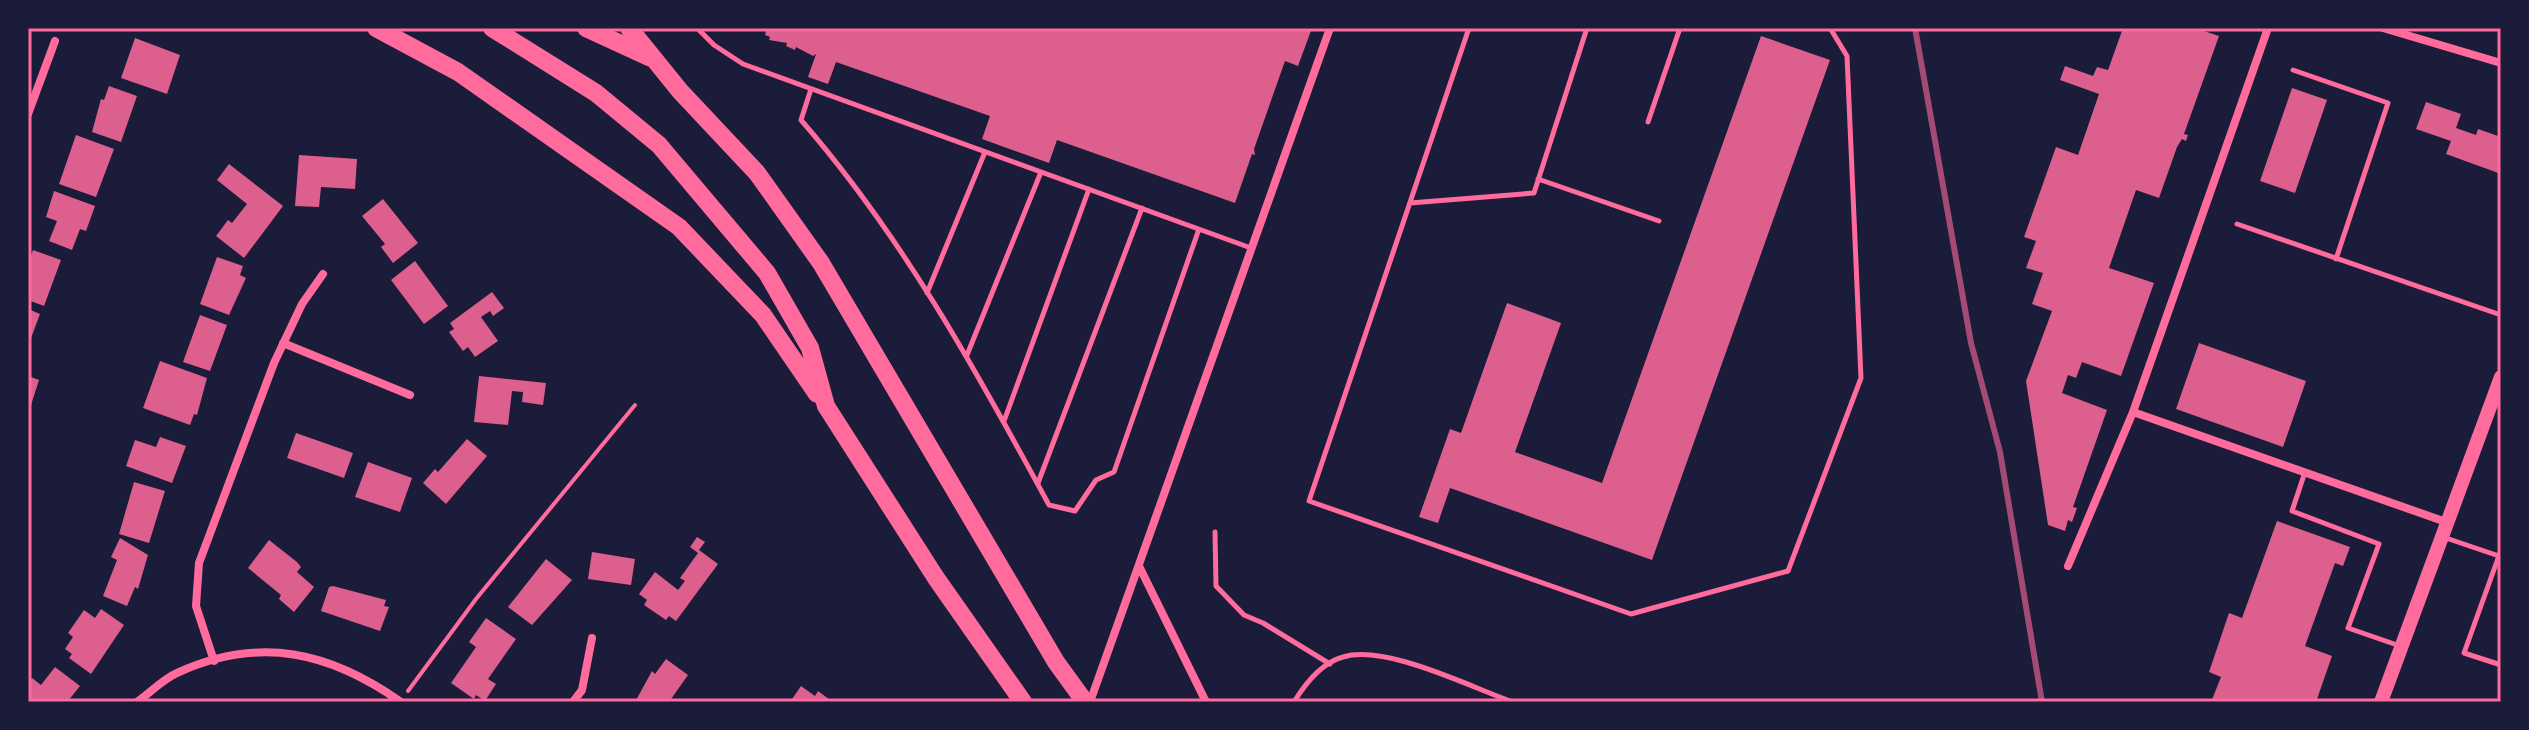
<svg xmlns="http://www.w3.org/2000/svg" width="2529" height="730" font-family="Bitter,serif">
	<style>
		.building { fill: #dd5f8e }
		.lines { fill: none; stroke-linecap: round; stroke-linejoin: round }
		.path { stroke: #ff6b9d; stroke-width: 4 }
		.service { stroke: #ff6b9d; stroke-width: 5 }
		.minor { stroke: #ff6b9d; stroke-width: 8 }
		.secondary { stroke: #ff6b9d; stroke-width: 14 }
		.motorway { stroke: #ff6b9d; stroke-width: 18 }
		.rail { stroke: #a44b75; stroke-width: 6 }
		.neatline { fill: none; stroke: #ff6b9d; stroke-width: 3 }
	</style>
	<rect width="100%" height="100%" fill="#1b1b3a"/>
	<path class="building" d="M 767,28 L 1312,28 L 1298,66 L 1285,61 L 1254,149 L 1255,155 L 1252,154 L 1235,203 L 1057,140 L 1049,163 L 982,139 L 990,116 L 836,62 L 828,84 L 808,77 L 816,54 L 813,56 L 796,47 L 795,50 L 786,46 L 787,43 L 769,40 L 770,37 L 765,35 Z
		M 2123,28 L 2195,28 L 2219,36 L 2184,134 L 2188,135 L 2186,141 L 2182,139 L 2177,147 L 2159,198 L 2136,190 L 2109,268 L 2154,283 L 2121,376 L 2082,362 L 2076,378 L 2068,375 L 2062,393 L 2107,410 L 2073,507 L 2077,508 L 2072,522 L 2068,520 L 2065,531 L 2048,525 L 2026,381 L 2052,311 L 2032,304 L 2043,273 L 2026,268 L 2036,241 L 2024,237 L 2056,147 L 2078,155 L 2099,94 L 2060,80 L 2065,66 L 2093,76 L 2097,67 L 2108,70 Z
		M 1761,36 L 1830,60 L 1652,560 L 1450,488 L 1438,523 L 1419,517 L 1450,429 L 1461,433 L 1507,303 L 1561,323 L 1515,452 L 1602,483 Z
		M 135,38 L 180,55 L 167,94 L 121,78 Z
		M 109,86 L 137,96 L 121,142 L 92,132 L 101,99 L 104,100 Z
		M 2292,88 L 2327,100 L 2295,193 L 2260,181 Z
		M 2426,102 L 2461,114 L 2456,128 L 2476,135 L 2478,129 L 2501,137 L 2501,174 L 2446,154 L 2451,141 L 2416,129 Z
		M 76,135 L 114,149 L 96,197 L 59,184 Z
		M 299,155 L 357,159 L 355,189 L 321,187 L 319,207 L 295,206 Z
		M 229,164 L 283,206 L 244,258 L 216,236 L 228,220 L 232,223 L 247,204 L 217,180 Z
		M 54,191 L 95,206 L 86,231 L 80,229 L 72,250 L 49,241 L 57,221 L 46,217 Z
		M 383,199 L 418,243 L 393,263 L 381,247 L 385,244 L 362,216 Z
		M 33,250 L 61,260 L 44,306 L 28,300 L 28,264 Z
		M 217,257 L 243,266 L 240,275 L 246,278 L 229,315 L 200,304 Z
		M 415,261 L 448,306 L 424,324 L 391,280 Z
		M 492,292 L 504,308 L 493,316 L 490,311 L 481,317 L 498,341 L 475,357 L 468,347 L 463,351 L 449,332 L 454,329 L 450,323 Z
		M 28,309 L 40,314 L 28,346 Z
		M 200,315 L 227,325 L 210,371 L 183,362 Z
		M 2199,343 L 2306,381 L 2283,447 L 2176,409 Z
		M 160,361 L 207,378 L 197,415 L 194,414 L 190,425 L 143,408 Z
		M 28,376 L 39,380 L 31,405 L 28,404 Z
		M 479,376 L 546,383 L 543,405 L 522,402 L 523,392 L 512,391 L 508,425 L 474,422 Z
		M 296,433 L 353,453 L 344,478 L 287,458 Z
		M 160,437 L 186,446 L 172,483 L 126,466 L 135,440 L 156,447 Z
		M 467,439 L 487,456 L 446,504 L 423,483 L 435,469 L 438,472 Z
		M 368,462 L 412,478 L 400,512 L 355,497 Z
		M 134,482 L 165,491 L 149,543 L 119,534 Z
		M 2277,521 L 2350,547 L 2343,566 L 2335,563 L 2305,646 L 2332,656 L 2316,702 L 2211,702 L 2221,677 L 2209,672 L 2229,613 L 2242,618 Z
		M 697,537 L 705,542 L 699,550 L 718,564 L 676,621 L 669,616 L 666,620 L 644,605 L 647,600 L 639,594 L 655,572 L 678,590 L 685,581 L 680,578 L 698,553 L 690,547 Z
		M 120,538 L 148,555 L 138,589 L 135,587 L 127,606 L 103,596 L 117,560 L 111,557 Z
		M 269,540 L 297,562 L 301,567 L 297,572 L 314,587 L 294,612 L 279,599 L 281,595 L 248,568 Z
		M 592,552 L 635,559 L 631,585 L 588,579 Z
		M 546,559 L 572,580 L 532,625 L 508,607 Z
		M 333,586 L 386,600 L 384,606 L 389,607 L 380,631 L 321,611 L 329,587 Z
		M 101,609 L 124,625 L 91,674 L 69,658 L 72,654 L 65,649 L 73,637 L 68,633 L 84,610 L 95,618 Z
		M 486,618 L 516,639 L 488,679 L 496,684 L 485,701 L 476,695 L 474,699 L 451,683 L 476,647 L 469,642 Z
		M 666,659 L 688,675 L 669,702 L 635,702 L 652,671 L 655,674 Z
		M 55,667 L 80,686 L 68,701 L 64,698 L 61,702 L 28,702 L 28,684 L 32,678 L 41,685 Z
		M 801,686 L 815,696 L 818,691 L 833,702 L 790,702 Z"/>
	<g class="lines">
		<path class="path" d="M 408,691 L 476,599 L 635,405"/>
		<path class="service" d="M 697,28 L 714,45 L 743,64 L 1251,248
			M 1469,28 L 1309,501 L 1631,614 L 1788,571 L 1861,378 L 1847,56 L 1830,28
			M 2293,70 L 2388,103 L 2336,259
			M 811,89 L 801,120 C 902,236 976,370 1049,505 L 1075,511 L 1096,480 L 1114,472 L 1199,229
			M 1648,122 L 1680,28
			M 1538,179 L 1659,221
			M 1410,203 L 1534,193 L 1587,28
			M 2237,224 L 2501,315
			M 927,293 L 985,152
			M 967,355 L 1041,172
			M 1004,421 L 1089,189
			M 2305,472 L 2292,511 L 2379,544 L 2348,628 L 2400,646
			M 1038,483 L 1142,208
			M 1215,532 L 1216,586 L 1244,615 L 1263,623 L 1330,664
			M 2443,537 L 2499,556
			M 2501,550 L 2464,653 L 2501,665
			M 1294,702 C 1305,684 1321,663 1343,657 C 1386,644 1470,687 1513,702"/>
		<path class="minor" d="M 2383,28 L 2501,63
			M 28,114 L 55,41
			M 283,343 L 410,395
			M 2133,412 L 2446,522
			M 1139,566 L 1206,702
			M 2068,566 L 2133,412 L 2268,28
			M 214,661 L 196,606 L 199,563 L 274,363 L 302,304 L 323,274
			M 137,702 C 150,693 163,679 177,673 C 260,635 330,652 401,702
			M 573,702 L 582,690 L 592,638
			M 1090,702 L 1330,28"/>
		<path class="secondary" d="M 2381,702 L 2501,377"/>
		<path class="motorway" d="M 376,28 L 458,72 L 679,227 L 763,315 L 817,394
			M 492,28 L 596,93 L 659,145 L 767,273 L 810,348 L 826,406 L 936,578 L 1023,702
			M 586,28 L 649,57
			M 629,28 L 680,91 L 757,173 L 821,263 L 1056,662 L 1085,702"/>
		<path class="rail" d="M 1915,28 L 1971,343 L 2000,452 L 2042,702"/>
	</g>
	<rect width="2529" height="730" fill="none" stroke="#1b1b3a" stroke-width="60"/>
	<rect x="30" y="30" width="2469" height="670" class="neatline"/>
</svg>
